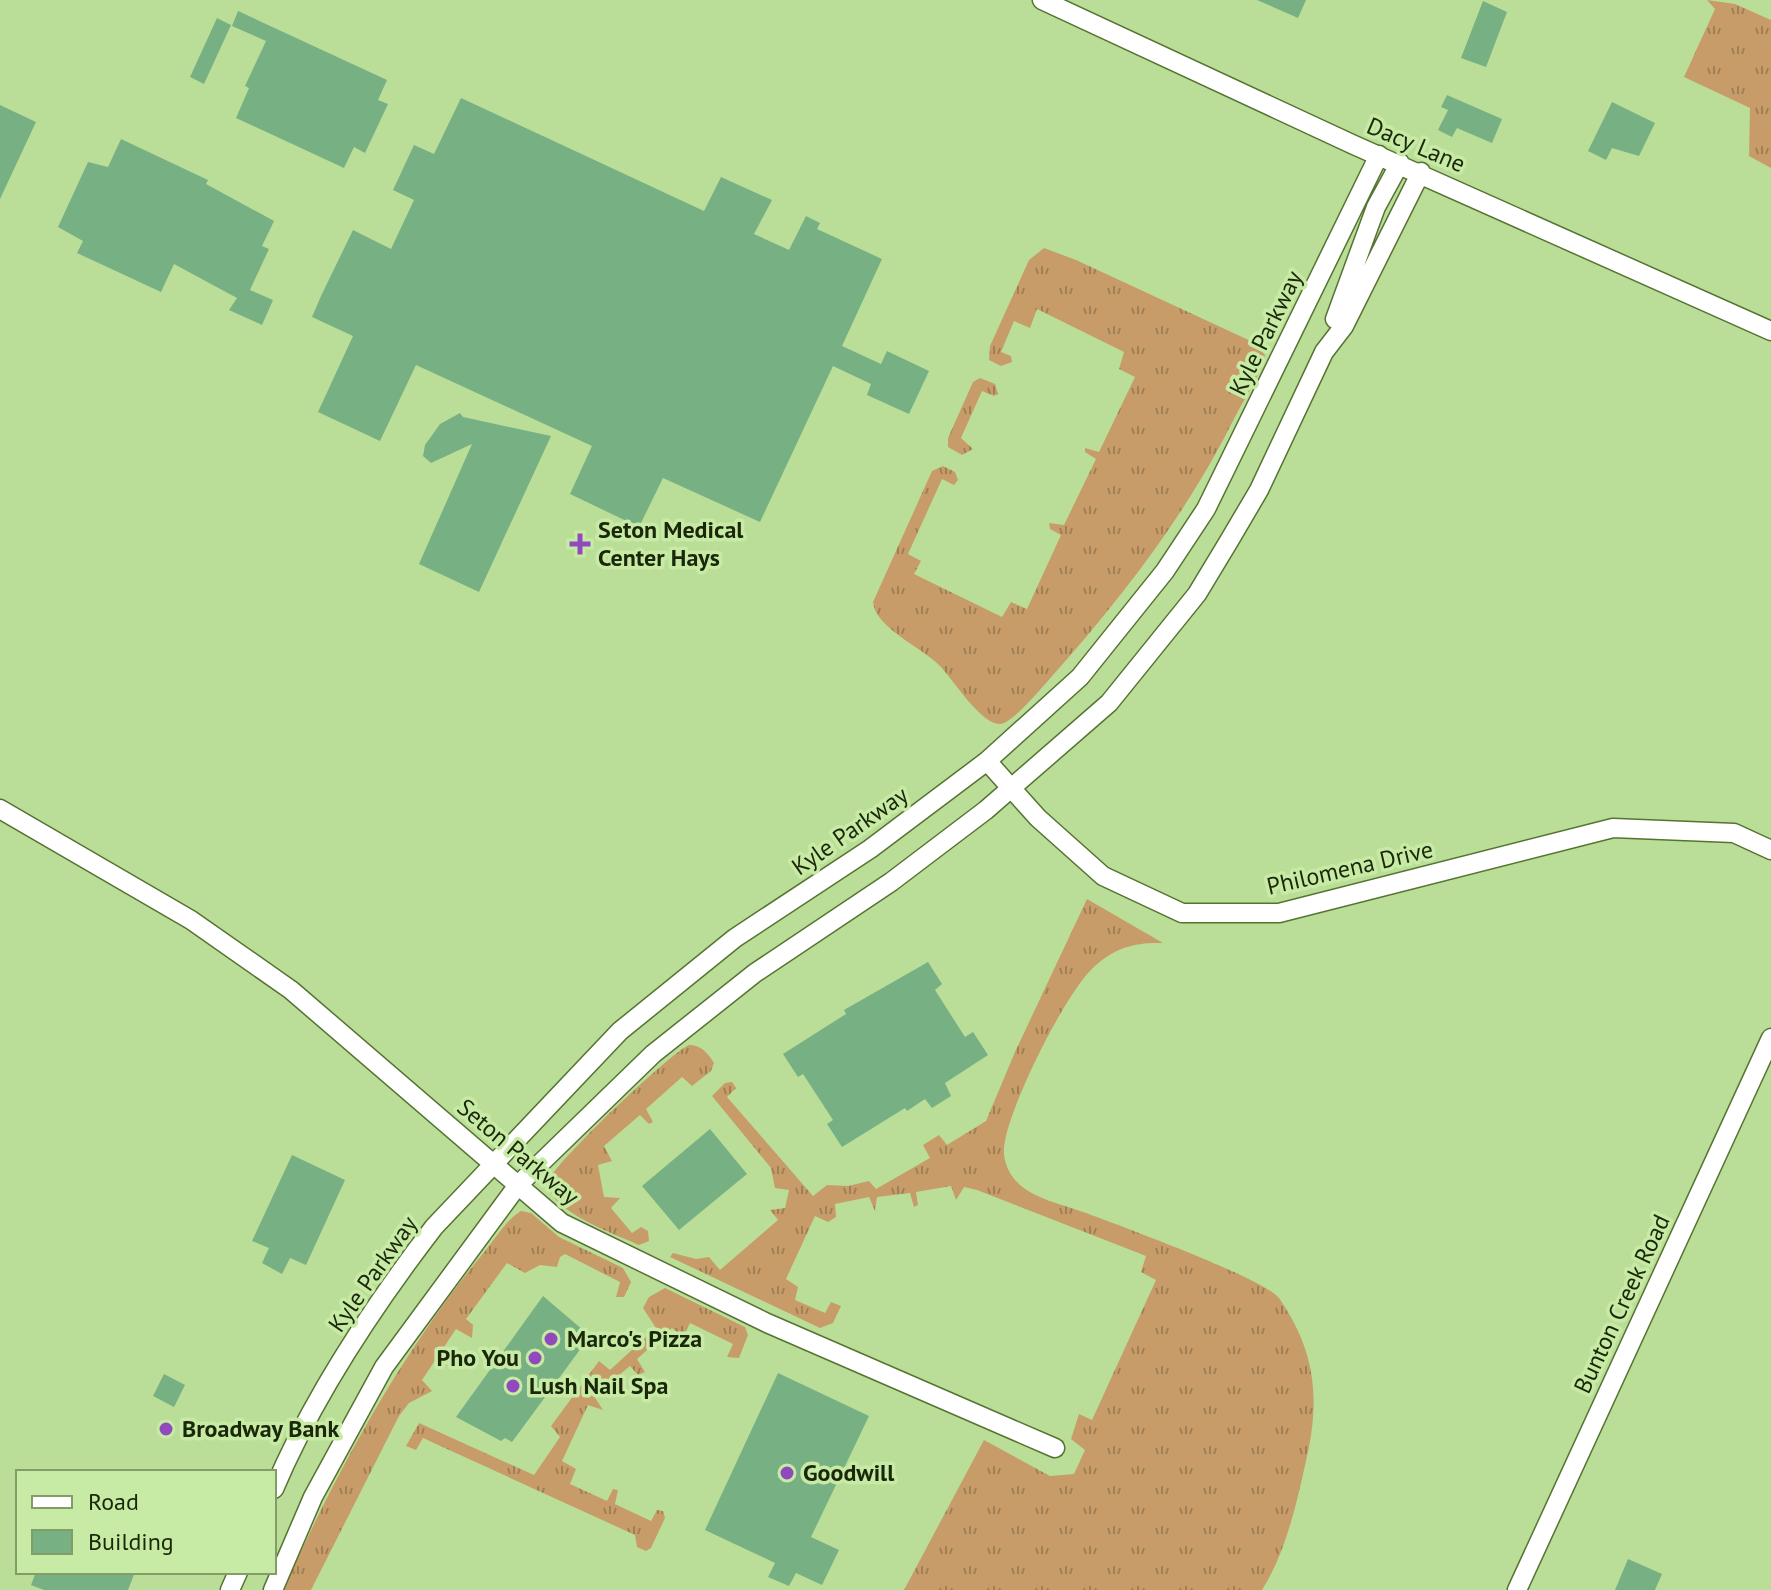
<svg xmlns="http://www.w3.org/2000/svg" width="1771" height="1590" font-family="'PT Sans',sans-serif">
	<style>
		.grass { fill: url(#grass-tufts) }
		.building { fill: #77b083 }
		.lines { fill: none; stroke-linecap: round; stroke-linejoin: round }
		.minor-casing { stroke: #557331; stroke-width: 21 }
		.minor { stroke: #fff; stroke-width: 18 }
		.poi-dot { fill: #914abe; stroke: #c7eba4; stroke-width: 3 }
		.labels { text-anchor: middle; stroke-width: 7; stroke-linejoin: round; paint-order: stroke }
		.street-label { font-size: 24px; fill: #1a270b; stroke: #c7eba4 }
		.poi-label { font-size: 24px; font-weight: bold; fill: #1a270b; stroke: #c7eba4; text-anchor: start }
	</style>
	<defs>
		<pattern id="grass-tufts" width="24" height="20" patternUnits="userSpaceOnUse" patternTransform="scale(2)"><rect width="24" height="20" fill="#c79c69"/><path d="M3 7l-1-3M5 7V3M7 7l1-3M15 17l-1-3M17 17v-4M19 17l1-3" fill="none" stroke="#a17f55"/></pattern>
	</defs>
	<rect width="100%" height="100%" fill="#bade98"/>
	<path class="grass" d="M 1707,0 L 1735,4 L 1771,20 L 1771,168 L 1749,156 L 1750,108 L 1684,77 L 1715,9 Z
		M 1044,248 L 1076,260 L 1255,343 L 1265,355 C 1260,376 1246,396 1236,415 C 1188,512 1125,594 1054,674 C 1044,685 1014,722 1001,724 C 982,726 954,681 941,667 C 922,647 875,628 873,602 L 932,471 L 943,466 L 955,472 L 958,480 L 954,485 L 942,479 L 908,554 L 921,561 L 914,574 L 1002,617 L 1011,602 L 1027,609 L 1061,535 L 1050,529 L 1049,523 L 1064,525 L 1096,459 L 1085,452 L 1085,448 L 1099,452 L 1135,377 L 1119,369 L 1124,352 L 1037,309 L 1030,328 L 1014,321 L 1001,352 L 1011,356 L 1012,362 L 1001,366 L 989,360 L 990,346 L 1029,260 Z
		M 980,378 L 995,384 L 998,394 L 994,396 L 982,391 L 961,438 L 973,449 L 962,455 L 948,447 L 948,438 L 973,382 Z
		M 1087,899 L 1163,943 C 1137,942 1116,947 1096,965 C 1066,991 1012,1101 1005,1141 C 1002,1153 1005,1165 1012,1176 C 1027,1198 1062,1204 1086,1213 C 1116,1224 1265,1279 1279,1298 C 1312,1346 1320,1390 1309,1447 C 1299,1493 1288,1549 1262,1590 L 904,1590 L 984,1440 L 1050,1476 L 1074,1474 L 1085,1450 L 1071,1439 L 1079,1414 L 1092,1420 L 1156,1280 L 1141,1272 L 1146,1256 L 977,1190 L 964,1187 L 956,1200 L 951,1186 L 916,1192 L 918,1205 L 914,1207 L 910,1193 L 877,1197 L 875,1211 L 869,1197 L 835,1204 L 836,1217 L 828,1222 L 815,1216 L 786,1279 L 798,1287 L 795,1300 L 825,1313 L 831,1302 L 841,1306 L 833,1323 L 820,1328 L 670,1257 L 673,1253 L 696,1259 L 709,1257 L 720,1270 L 778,1220 L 770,1210 L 785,1208 L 789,1190 L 775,1188 L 771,1168 L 712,1096 L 725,1083 L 732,1082 L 736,1088 L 727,1097 L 813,1196 L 827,1185 L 848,1186 L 869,1181 L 876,1189 L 930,1158 L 923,1145 L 939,1135 L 947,1145 L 986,1121 L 1015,1052 Z
		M 689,1045 C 701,1045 708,1053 714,1063 L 711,1071 L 692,1086 L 682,1077 L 646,1109 L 653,1122 L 649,1124 L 640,1115 L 604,1146 L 612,1161 L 598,1165 L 604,1197 L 620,1198 L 611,1208 L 632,1233 L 641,1227 L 648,1231 L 649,1241 L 639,1245 C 615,1234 551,1212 547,1183 C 552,1165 670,1053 689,1045 Z
		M 521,1211 L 531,1213 L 559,1237 L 623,1268 L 631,1282 L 624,1297 L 616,1297 L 620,1282 L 565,1254 L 560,1257 L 557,1267 L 540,1265 L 525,1273 L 507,1263 L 466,1319 L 473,1325 L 472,1338 L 456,1329 L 422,1380 L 432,1391 L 409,1403 L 399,1416 L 311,1590 L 283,1590 C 337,1471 401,1352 485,1251 C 495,1239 507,1219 521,1211 Z
		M 665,1288 L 745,1327 L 748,1335 L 739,1358 L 727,1357 L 733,1344 L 690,1323 L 683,1337 L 672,1328 L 637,1359 L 645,1372 L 638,1375 L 630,1366 L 594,1396 L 603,1410 L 588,1405 L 562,1461 L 576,1469 L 570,1484 L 607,1501 L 613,1489 L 618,1490 L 615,1504 L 651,1521 L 657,1510 L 663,1511 L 665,1518 L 651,1548 L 646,1551 L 637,1547 L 635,1535 L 423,1438 L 416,1450 L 406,1446 L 419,1423 L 534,1475 L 560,1437 L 551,1426 L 599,1361 L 610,1370 L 656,1328 L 643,1308 L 649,1297 Z"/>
	<path class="building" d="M 1257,0 L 1306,0 L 1298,18 Z
		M 1483,1 L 1507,12 L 1486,67 L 1461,58 Z
		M 238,11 L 387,80 L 378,100 L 388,104 L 365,153 L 354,147 L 344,168 L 236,118 L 249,88 L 245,86 L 266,41 L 232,26 Z
		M 217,18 L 231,25 L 204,84 L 190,77 Z
		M 1447,95 L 1502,119 L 1492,143 L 1457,128 L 1452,137 L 1438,130 L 1448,110 L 1441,107 Z
		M 461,98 L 704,211 L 721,177 L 772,200 L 754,234 L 789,250 L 806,216 L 820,223 L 817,229 L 882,259 L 842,346 L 881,364 L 887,351 L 929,371 L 909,414 L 867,395 L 871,384 L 833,366 L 760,522 L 663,478 L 639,527 L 570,494 L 592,446 L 416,365 L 380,441 L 318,412 L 353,336 L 312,317 L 321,296 L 353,230 L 391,249 L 414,200 L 393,190 L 414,145 L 434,154 Z
		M 1612,102 L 1655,123 L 1639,156 L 1612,148 L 1606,160 L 1588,151 Z
		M 0,105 L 36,122 L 0,199 Z
		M 121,139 L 208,180 L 206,184 L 274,221 L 262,246 L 269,249 L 250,290 L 273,300 L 262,325 L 229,310 L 237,298 L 174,264 L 161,292 L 77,253 L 83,241 L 58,227 L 88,162 L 108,167 Z
		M 460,413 L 463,417 L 551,436 L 479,592 L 419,564 L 472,444 L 431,463 L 423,456 L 425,445 L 440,424 Z
		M 928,962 L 942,984 L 935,990 L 965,1037 L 973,1032 L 988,1055 L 945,1083 L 951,1096 L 932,1108 L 925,1099 L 907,1111 L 905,1108 L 842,1147 L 827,1124 L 833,1120 L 803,1074 L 798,1077 L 783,1054 L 846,1014 L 844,1010 Z
		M 710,1129 L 747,1174 L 679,1230 L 642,1186 Z
		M 292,1155 L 345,1180 L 306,1265 L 290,1258 L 282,1274 L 262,1263 L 269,1248 L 252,1241 Z
		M 543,1296 L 590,1336 L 512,1442 L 505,1438 L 501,1441 L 456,1417 Z
		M 778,1373 L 869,1416 L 811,1537 L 839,1550 L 822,1585 L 796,1573 L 789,1586 L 768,1577 L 775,1563 L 705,1530 Z
		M 164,1374 L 185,1385 L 174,1407 L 153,1396 Z
		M 1628,1559 L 1662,1574 L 1655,1590 L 1615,1590 Z
		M 36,1572 L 135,1572 L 128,1590 L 44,1590 L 31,1585 Z"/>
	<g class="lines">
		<g class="minor-casing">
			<path id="minor" d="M 1042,0 L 1354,145 L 1771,331
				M 1335,319 L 1376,207 L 1400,163
				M 987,761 L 1038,818 L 1103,876 L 1182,913 L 1279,913 L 1613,828 L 1734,833 L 1771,850
				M 0,809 L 191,920 L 291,990 L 562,1223 L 767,1323 L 1055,1448
				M 274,1489 C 312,1399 375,1304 434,1227 L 620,1031 L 735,938 L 870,849 L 987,761 L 1080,677 L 1165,571 L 1206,509 L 1379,155
				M 230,1590 L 238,1572
				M 273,1590 L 313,1497 L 384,1367 L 518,1185 L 653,1054 L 755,973 L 891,882 L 986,810 L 1109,703 L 1197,594 L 1229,541 L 1259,490 L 1324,352 L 1344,326 L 1421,172
				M 1517,1590 L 1771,1038"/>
		</g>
		<use href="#minor" class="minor"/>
	</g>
	<g class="poi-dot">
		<path d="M576 532h8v8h8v8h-8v8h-8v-8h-8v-8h8z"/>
		<circle cx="551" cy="1339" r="8"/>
		<circle cx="535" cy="1358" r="8"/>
		<circle cx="513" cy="1386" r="8"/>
		<circle cx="166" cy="1429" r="8"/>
		<circle cx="787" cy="1473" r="8"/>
	</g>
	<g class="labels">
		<g class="street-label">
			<text transform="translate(1416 145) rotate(23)" y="8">Dacy Lane</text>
			<text transform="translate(1266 333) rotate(-64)" y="8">Kyle Parkway</text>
			<text transform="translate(850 831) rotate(-35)" y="8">Kyle Parkway</text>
			<text transform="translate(1350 868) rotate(-13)" y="8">Philomena Drive</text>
			<text transform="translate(518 1152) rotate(40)" y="8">Seton Parkway</text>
			<text transform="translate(373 1274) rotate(-55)" y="8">Kyle Parkway</text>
			<text transform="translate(1622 1304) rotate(-65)" y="8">Bunton Creek Road</text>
		</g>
		<g class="poi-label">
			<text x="598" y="538">Seton Medical<tspan x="598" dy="28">Center Hays</tspan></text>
			<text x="567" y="1347">Marco's Pizza</text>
			<text x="519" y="1366" text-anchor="end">Pho You</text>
			<text x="529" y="1394">Lush Nail Spa</text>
			<text x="182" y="1437">Broadway Bank</text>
			<text x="803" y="1481">Goodwill</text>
		</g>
	</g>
	<rect x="16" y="1470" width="260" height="104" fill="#c7eba4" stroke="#829d67" stroke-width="2"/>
	<rect x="32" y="1496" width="40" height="12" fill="#ffffff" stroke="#829d67" stroke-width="2"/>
	<text x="88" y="1510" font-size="24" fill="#1a270b">Road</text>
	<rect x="32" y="1530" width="40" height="24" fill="#77b083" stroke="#829d67" stroke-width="2"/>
	<text x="88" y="1550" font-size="24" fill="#1a270b">Building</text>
</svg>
